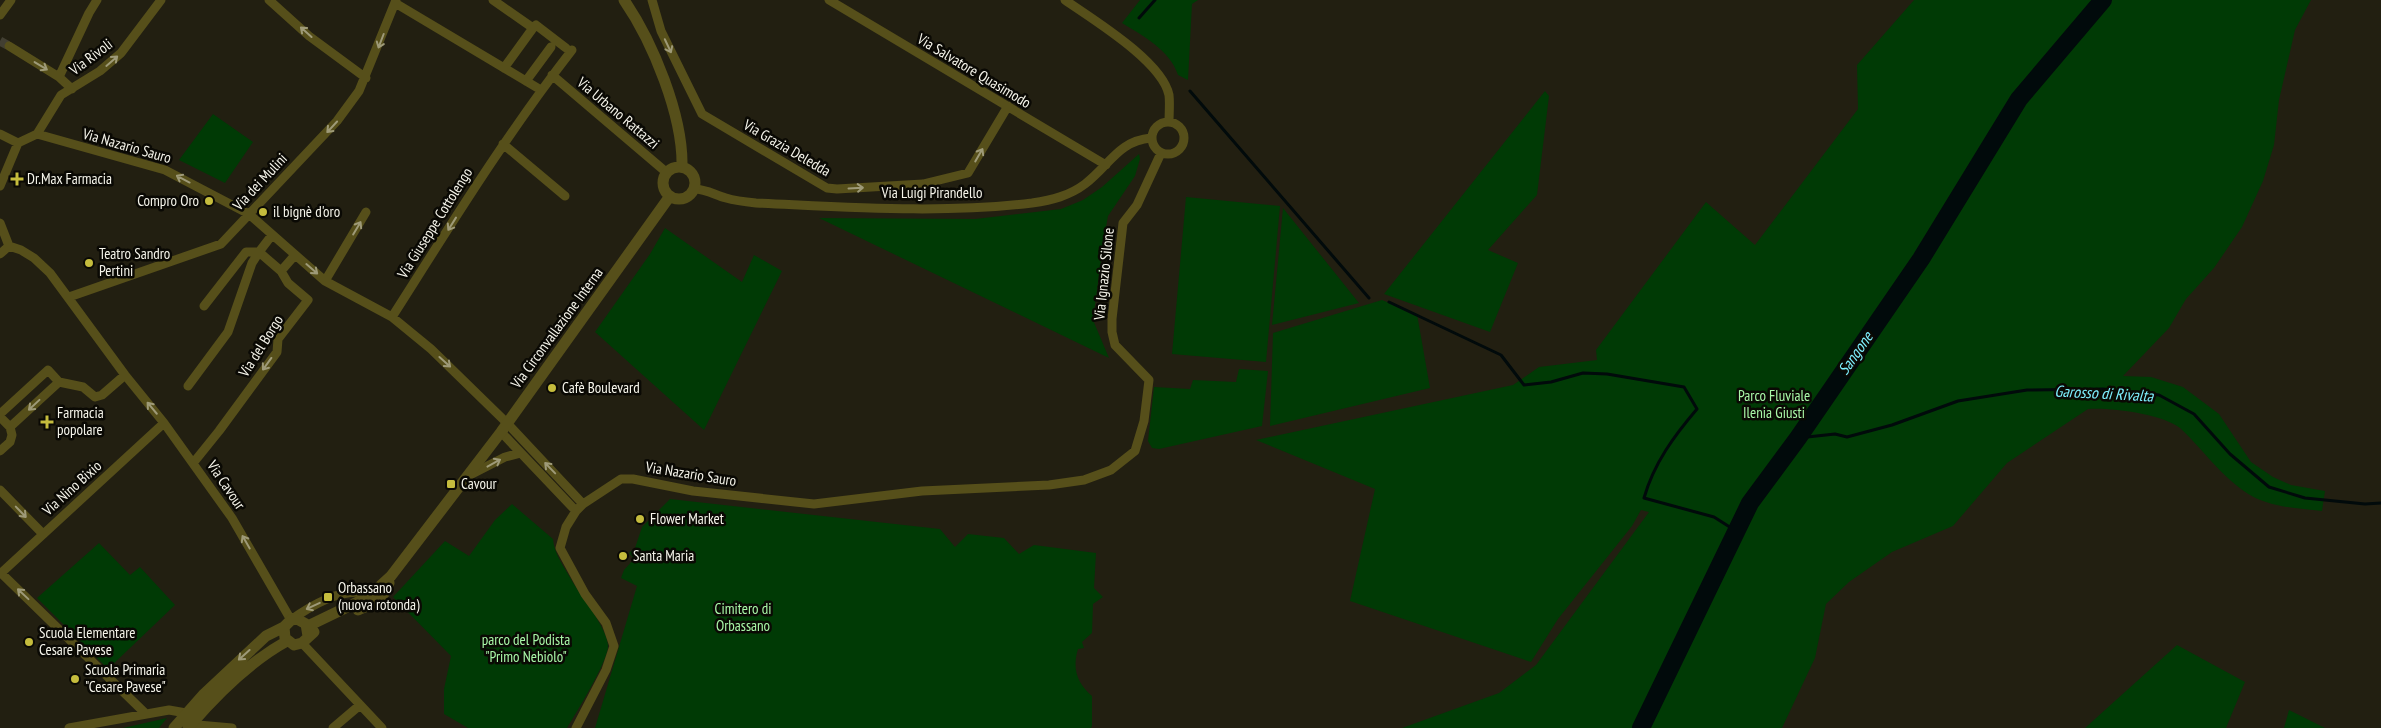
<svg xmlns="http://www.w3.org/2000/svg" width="2381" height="728" font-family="'PT Sans Narrow',sans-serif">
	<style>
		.green { fill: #003a05 }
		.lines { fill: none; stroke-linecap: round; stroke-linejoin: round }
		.stream { stroke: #010a0b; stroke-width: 3 }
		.river { stroke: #010a0b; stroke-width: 18 }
		.minor-tunnel { stroke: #423f32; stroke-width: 9; stroke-dasharray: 9 4.5; stroke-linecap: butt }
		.minor { stroke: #564f1a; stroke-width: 9 }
		.tertiary { stroke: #564f1a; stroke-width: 11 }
		.oneway { stroke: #9e9a78 }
		.poi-dot { fill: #c5bc3d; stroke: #0a0904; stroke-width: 2 }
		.labels { text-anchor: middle; stroke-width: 5; stroke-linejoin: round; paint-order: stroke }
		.street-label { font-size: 15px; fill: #f6f5eb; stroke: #0a0904 }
		.poi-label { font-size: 15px; fill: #f6f5eb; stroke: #0a0904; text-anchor: start }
		.park-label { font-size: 15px; fill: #a9f8a8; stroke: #0a0904 }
		.water-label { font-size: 16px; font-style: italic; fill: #7ff1ff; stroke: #0a0904 }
	</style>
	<rect width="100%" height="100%" fill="#221f11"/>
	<path class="green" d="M 1140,0 L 1198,0 L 1192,4 L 1188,80 L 1178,75 C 1170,50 1143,36 1122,23 Z
		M 1914,0 L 2311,0 L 2295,30 L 2279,100 L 2274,145 L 2263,181 L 2242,227 L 2214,268 L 2186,299 L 2169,328 L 2123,376 L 2151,377 L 2183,387 L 2219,414 L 2251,462 L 2273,477 L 2291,485 L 2325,491 L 2322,511 C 2304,509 2284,508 2266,502 C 2232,492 2205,451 2180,428 C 2163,414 2109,407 2088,409 L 2007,463 L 1953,526 L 1892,552 L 1849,582 L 1826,604 L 1815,658 L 1782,728 L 1402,728 L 1499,693 L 1536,665 L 1649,512 L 1641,510 L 1632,526 L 1558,619 L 1531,662 L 1350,601 L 1375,489 L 1256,440 L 1513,385 L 1539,367 L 1597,360 L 1596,350 L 1706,202 L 1755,245 L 1858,109 L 1857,65 Z
		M 1545,91 L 1549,96 L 1537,195 L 1488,250 L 1518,263 L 1490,332 L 1384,294 Z
		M 213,114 L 253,142 L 225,183 L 179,160 Z
		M 1139,154 L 1140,159 L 1135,176 L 1108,216 L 1104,238 L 1093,320 L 1109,358 L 819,218 L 975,219 L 1061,209 L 1083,200 L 1102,187 Z
		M 1186,197 L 1280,206 L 1266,362 L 1172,354 Z
		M 1283,208 L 1359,303 L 1272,325 Z
		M 665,228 L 742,282 L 754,255 L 782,271 L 704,430 L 595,332 L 650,254 Z
		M 1382,300 L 1417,314 L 1430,388 L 1270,426 L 1273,333 Z
		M 1239,369 L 1268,371 L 1262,426 L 1159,449 L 1152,448 L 1148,441 L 1154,387 L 1190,389 L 1193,380 L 1236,382 Z
		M 670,499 L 940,529 L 955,547 L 968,534 L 1004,538 L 1019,554 L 1034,545 L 1096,553 L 1094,588 L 1103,597 L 1093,604 L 1092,633 L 1082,642 L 1084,648 L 1078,649 C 1072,669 1077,683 1092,696 L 1092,726 L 1091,728 L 595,728 L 637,586 L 621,578 L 624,570 L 634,559 L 629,553 L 635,548 L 642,527 Z
		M 512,504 L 553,539 C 554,554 565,568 572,581 C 582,598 606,626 608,645 C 609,660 576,713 567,728 L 468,728 L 444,714 L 444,689 L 451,656 L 393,597 L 445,541 L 469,556 L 495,520 Z
		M 99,543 L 130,575 L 140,567 L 175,605 L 108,669 L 37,598 Z
		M 2177,645 L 2245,682 L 2226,728 L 2085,728 Z
		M 2289,710 L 2325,728 L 2284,728 Z
		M 167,718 L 159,728 L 121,728 L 123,728 Z"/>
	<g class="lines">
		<path class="stream" d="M 1139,18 L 1155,0
			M 1190,91 L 1369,298
			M 1389,302 L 1501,355 L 1524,385 L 1551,382 L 1583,373 L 1607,374 L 1684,387 L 1697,409 C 1674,436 1654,463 1644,498 L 1714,517 L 1736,531
			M 1798,438 L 1835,434 L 1847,437 L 1892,425 L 1958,401 L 2027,390 L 2103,389 L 2159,395 L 2194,414 L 2230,454 L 2269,487 L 2305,498 L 2365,504 L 2381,503"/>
		<path class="river" d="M 1641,728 L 1750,503 L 1798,438 L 1921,259 L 2019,99 L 2103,0"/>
		<path class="minor-tunnel" d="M 0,41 L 9,46"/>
		<path class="minor" d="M 269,0 L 309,36 L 366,78
			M 493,0 L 533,28 L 536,25 L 566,48
			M 652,0 L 661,31 L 702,114 L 827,188 L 837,189 L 923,184 L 968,173 L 1008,106
			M 829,0 L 1106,165
			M 1065,0 C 1092,19 1162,61 1169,95 C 1170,103 1169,114 1169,122
			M 395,3 L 541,90
			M 0,15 L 11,0
			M 9,46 L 59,77 L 72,89
			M 504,68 L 533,28
			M 552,75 L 666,172
			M 59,77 L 89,13 L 97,0
			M 526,81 L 551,47
			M1152 138a16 16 0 1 1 32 0a16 16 0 1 1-32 0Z
			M 0,134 L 18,143
			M 37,134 L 165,170 L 249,214 L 325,281 L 392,317 L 431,349 L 507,423 L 583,504
			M 37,134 L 61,95 L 100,71 L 121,53 L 161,0
			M 503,144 L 565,196
			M 0,186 L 18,143 L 37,134
			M 694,189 C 706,189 715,195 726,198 C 736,201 746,202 756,203 C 847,207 942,214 1032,203 C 1052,200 1069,196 1085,184 C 1110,165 1118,141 1151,138
			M 0,223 L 9,246
			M 272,235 L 259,252 L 281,271 L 295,255
			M 9,246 L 21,250 L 34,258 L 50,273 L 125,375 L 164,423 L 232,518 L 291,620 C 312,605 345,585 371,595
			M 0,254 L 9,246
			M 325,281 L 366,212
			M 69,297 L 221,244 L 337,121 L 359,91 L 396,0
			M 204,306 L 246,252 L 259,252
			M 392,317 C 450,226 506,135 572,50
			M 59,382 L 83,387 L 95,397 L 102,395 L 125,375
			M 188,386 L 228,332 L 252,263 L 259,252
			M 0,414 L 48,370 L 59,382
			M 0,417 L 10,427 L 12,435 L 10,442 L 0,451
			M 10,427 L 59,382
			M 501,432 L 576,511
			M 194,462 L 219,431 L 277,352 L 278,339 L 308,300 L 288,283 L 281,271
			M 468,476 L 505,457 L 521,453
			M 0,490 L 42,533
			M 1,573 L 146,714
			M 0,574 L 164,423
			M 302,643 L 382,728
			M 69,728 L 169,710 L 186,713 L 198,725 L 232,728
			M 333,728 L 360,705
			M 576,728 L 606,670 L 614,646 L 606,623 L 585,594 L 560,548 L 566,527 L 576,511 L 583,504 L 621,479 L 633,479 L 693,491 L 814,504 L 922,491 L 1049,485 L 1084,480 L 1111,470 L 1135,451 L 1144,421 L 1149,380 L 1115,345 L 1112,332 L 1112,319 L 1123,223 L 1137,205 L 1161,153"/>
		<path class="tertiary" d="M 624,0 C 653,42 683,116 682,166
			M663 183a16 16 0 1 1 32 0a16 16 0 1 1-32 0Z
			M 358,610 C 372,604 384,600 389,583
			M 308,626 L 368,597 L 391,576 L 501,432 L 670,196
			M 284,627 L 285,638 L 294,645 L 302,643 L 314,632
			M 174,728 L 204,694 L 266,636 L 284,627 L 291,620 L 297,619 L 306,624 L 308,636
			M 188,728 C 216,695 249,662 287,641"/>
	</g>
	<defs><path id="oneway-shaft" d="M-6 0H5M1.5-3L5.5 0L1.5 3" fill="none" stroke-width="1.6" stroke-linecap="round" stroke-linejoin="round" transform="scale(1.25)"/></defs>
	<g class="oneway">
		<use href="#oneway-shaft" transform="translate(306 32) rotate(-138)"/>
		<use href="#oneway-shaft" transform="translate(381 41) rotate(111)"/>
		<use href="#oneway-shaft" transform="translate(668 46) rotate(65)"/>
		<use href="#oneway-shaft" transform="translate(112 61) rotate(-41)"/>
		<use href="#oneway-shaft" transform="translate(41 66) rotate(31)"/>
		<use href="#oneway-shaft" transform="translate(332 127) rotate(133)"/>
		<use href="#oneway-shaft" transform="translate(979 155) rotate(-60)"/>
		<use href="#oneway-shaft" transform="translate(183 179) rotate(-152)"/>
		<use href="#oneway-shaft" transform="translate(856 188) rotate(-3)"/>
		<use href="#oneway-shaft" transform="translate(452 224) rotate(122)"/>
		<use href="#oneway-shaft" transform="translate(357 228) rotate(-59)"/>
		<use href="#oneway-shaft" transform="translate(312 269) rotate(41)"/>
		<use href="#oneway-shaft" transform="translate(445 362) rotate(42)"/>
		<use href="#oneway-shaft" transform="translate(267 364) rotate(126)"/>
		<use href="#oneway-shaft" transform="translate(34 405) rotate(137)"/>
		<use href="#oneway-shaft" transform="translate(152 408) rotate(-130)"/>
		<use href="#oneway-shaft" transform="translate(494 463) rotate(-29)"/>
		<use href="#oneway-shaft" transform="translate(550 468) rotate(-134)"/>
		<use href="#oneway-shaft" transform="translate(21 512) rotate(46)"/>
		<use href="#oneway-shaft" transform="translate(246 542) rotate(-120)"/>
		<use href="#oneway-shaft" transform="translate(23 594) rotate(-137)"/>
		<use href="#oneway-shaft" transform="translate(313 606) rotate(155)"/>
		<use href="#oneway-shaft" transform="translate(244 655) rotate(138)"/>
	</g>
	<g class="poi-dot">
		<path d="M14.5 171.5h5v5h5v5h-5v5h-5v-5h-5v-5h5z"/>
		<circle cx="209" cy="201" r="5"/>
		<circle cx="263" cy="212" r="5"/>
		<circle cx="89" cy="263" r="5"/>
		<circle cx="552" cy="388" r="5"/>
		<path d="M44.5 414.5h5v5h5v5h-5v5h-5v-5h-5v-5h5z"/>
		<rect x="446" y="479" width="10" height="10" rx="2.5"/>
		<circle cx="640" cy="519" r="5"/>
		<circle cx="623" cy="556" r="5"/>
		<rect x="323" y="592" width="10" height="10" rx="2.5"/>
		<circle cx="29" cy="642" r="5"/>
		<circle cx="75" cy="679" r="5"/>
	</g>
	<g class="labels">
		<g class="street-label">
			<text transform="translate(91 57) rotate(-37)" y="5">Via Rivoli</text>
			<text transform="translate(974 71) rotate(31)" y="5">Via Salvatore Quasimodo</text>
			<text transform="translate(618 113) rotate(40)" y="5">Via Urbano Rattazzi</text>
			<text transform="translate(127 146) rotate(16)" y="5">Via Nazario Sauro</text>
			<text transform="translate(787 148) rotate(30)" y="5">Via Grazia Deledda</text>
			<text transform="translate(260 182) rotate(-47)" y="5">Via dei Mulini</text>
			<text x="932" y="198">Via Luigi Pirandello</text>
			<text transform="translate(435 223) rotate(-58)" y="5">Via Giuseppe Cottolengo</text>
			<text transform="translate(1104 274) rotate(-84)" y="5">Via Ignazio Silone</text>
			<text transform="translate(557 328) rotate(-54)" y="5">Via Circonvallazione Interna</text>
			<text transform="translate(261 346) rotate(-58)" y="5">Via del Borgo</text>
			<text transform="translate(691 474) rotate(9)" y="5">Via Nazario Sauro</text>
			<text transform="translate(226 485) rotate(56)" y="5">Via Cavour</text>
			<text transform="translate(72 488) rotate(-42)" y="5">Via Nino Bixio</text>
		</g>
		<g class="poi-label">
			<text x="27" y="184">Dr.Max Farmacia</text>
			<text x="199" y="206" text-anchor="end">Compro Oro</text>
			<text x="273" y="217">il bignè d'oro</text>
			<text x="99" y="259">Teatro Sandro<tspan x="99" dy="17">Pertini</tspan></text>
			<text x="562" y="393">Cafè Boulevard</text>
			<text x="57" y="418">Farmacia<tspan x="57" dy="17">popolare</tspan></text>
			<text x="461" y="489">Cavour</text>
			<text x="650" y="524">Flower Market</text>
			<text x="633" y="561">Santa Maria</text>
			<text x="338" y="593">Orbassano<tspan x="338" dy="17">(nuova rotonda)</tspan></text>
			<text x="39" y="638">Scuola Elementare<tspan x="39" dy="17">Cesare Pavese</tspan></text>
			<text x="85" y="675">Scuola Primaria<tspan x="85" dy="17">"Cesare Pavese"</tspan></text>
		</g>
		<g class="park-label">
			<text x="1774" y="401">Parco Fluviale<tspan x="1774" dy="17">Ilenia Giusti</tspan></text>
			<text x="743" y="614">Cimitero di<tspan x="743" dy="17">Orbassano</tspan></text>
			<text x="526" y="645">parco del Podista<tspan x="526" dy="17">"Primo Nebiolo"</tspan></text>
		</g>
		<g class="water-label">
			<text transform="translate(1855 353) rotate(-55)" y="6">Sangone</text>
			<text transform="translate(2104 393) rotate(3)" y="6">Garosso di Rivalta</text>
		</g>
	</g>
</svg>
